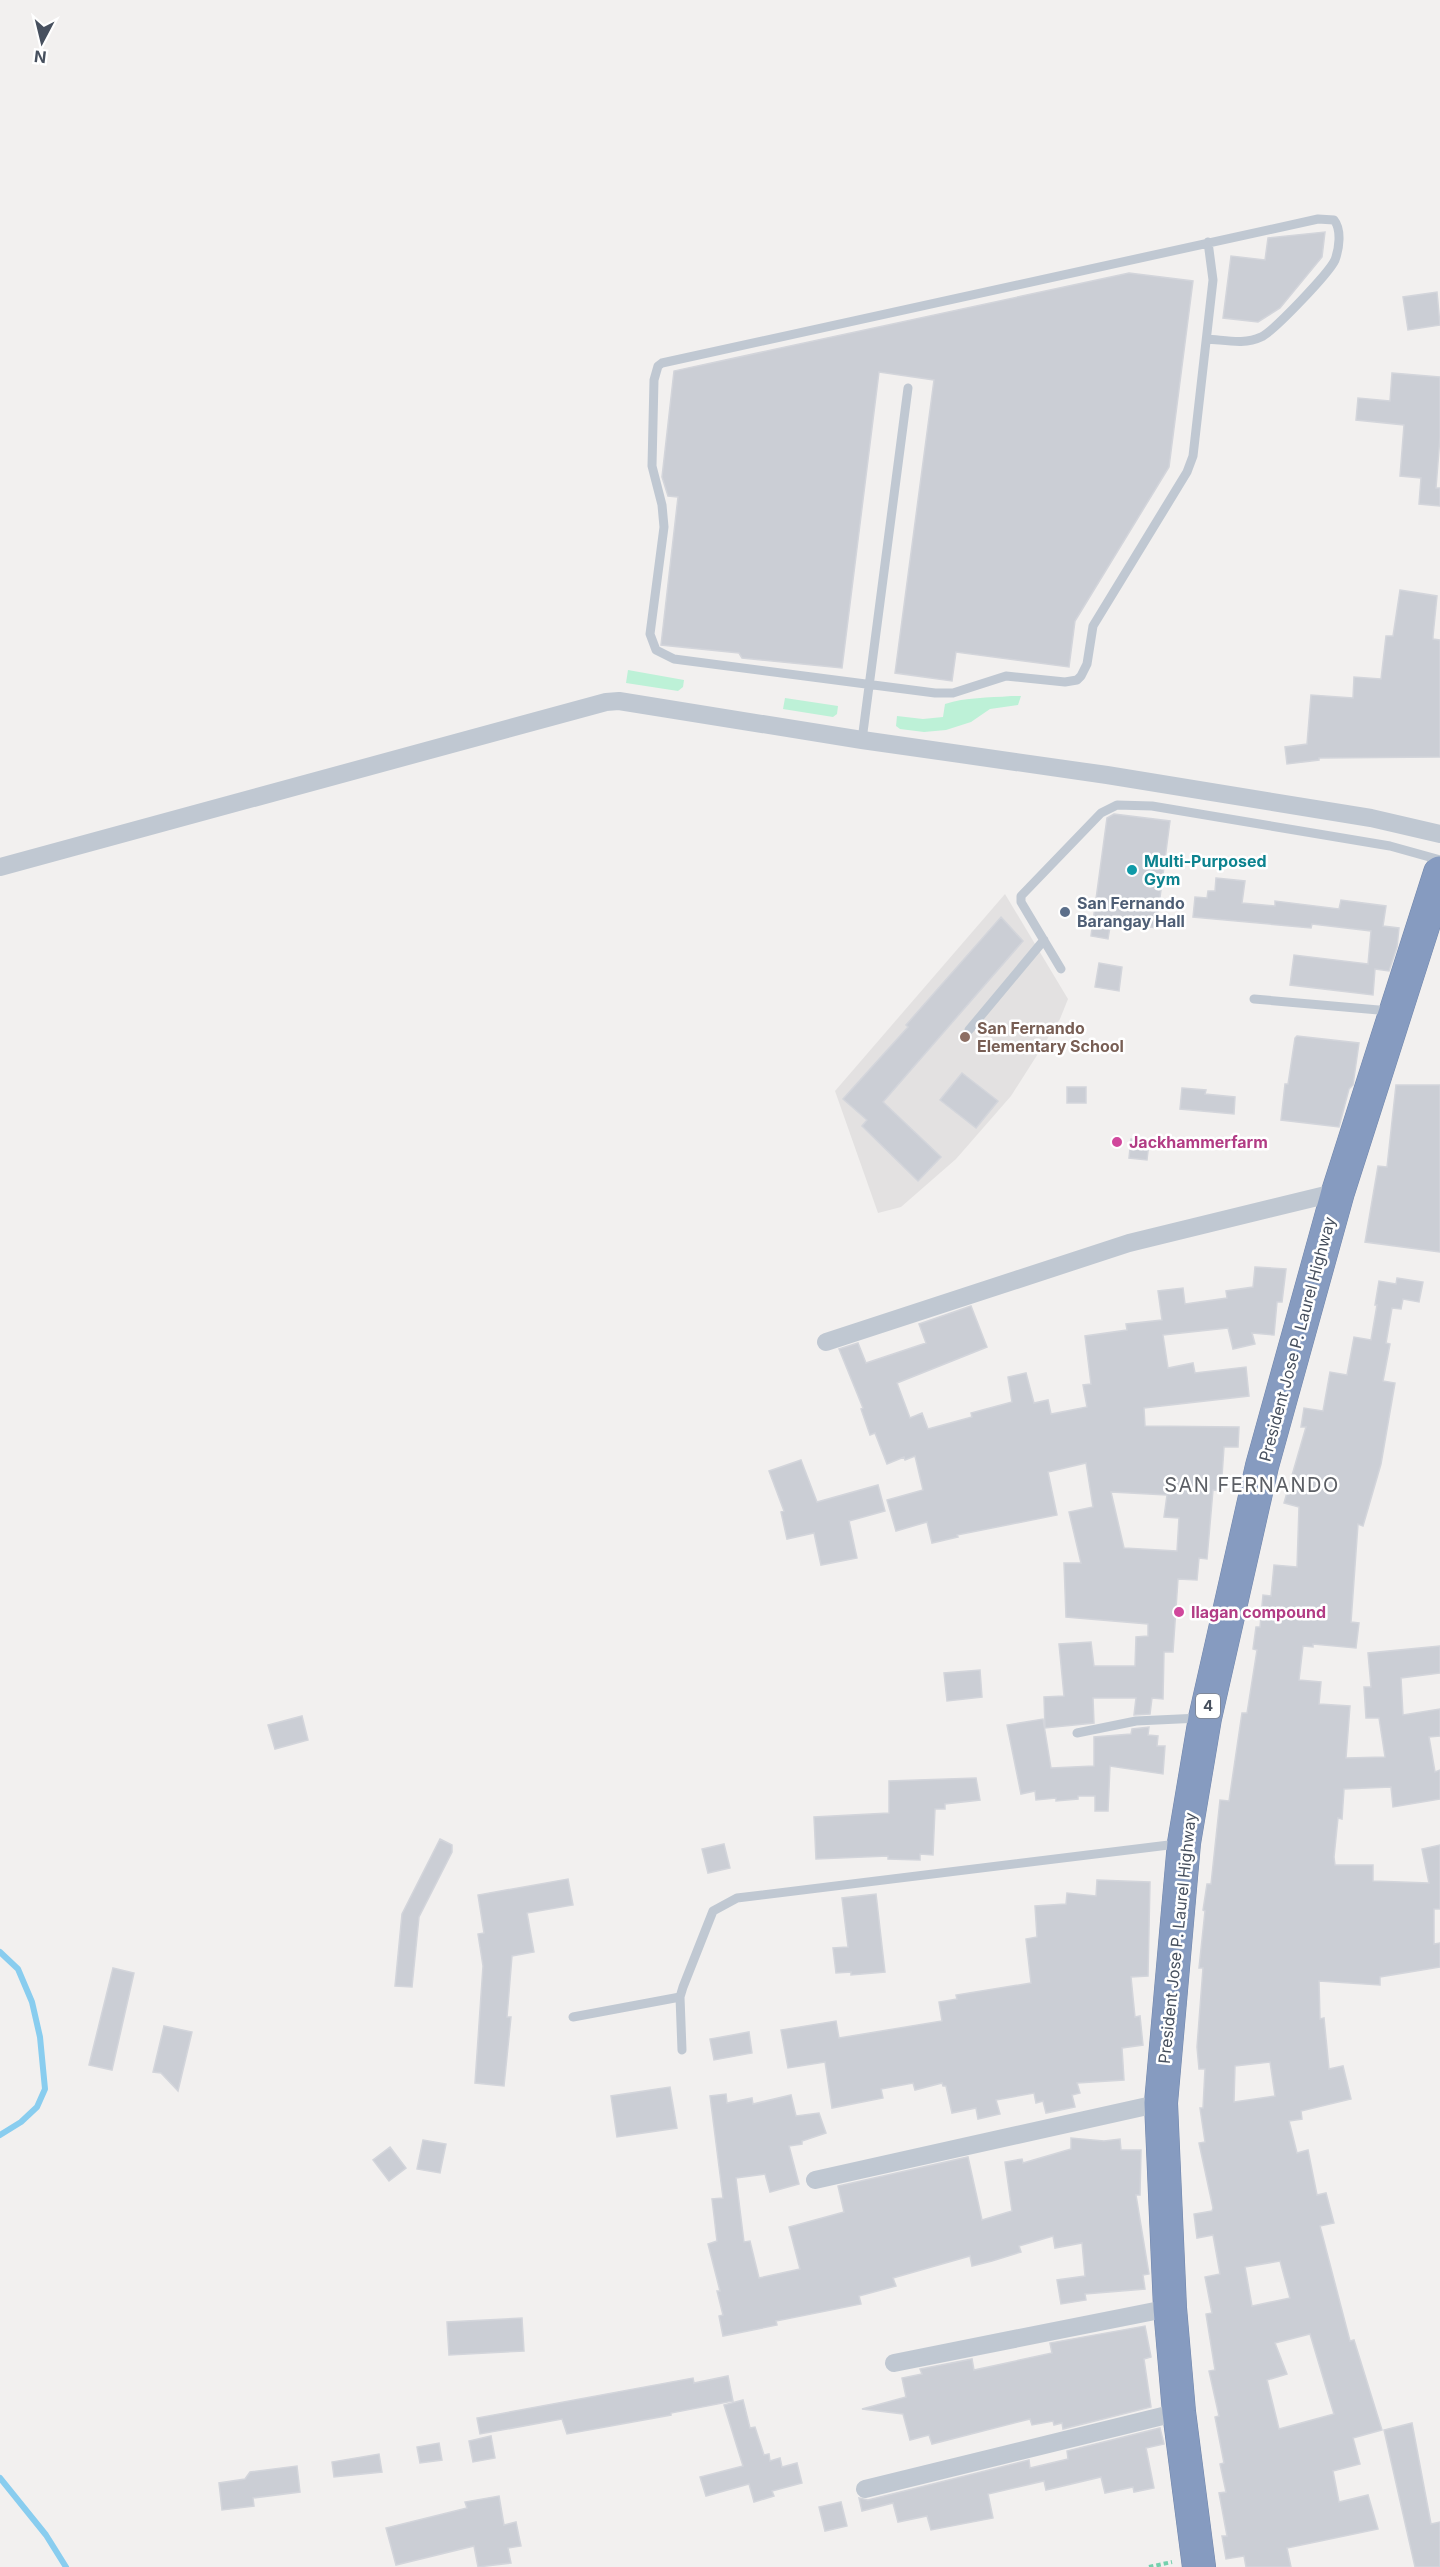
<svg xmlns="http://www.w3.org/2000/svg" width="1440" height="2567" font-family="Inter,sans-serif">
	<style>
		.education { fill: #e3e1e1 }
		.green { fill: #bdf1d7 }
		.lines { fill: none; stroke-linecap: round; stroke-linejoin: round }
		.stream { stroke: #89cdef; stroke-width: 6 }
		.building { fill: #cbced5; stroke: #d3d5db; stroke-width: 1.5; fill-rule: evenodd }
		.highway-casing { stroke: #7186ab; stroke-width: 34 }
		.path { stroke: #74d0ad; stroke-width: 4; stroke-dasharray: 4.5 3; stroke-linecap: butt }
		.lane { stroke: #c0c8d2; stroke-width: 9 }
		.street { stroke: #c0c8d2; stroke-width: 18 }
		.highway { stroke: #869bc0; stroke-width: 33 }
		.culture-dot { fill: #0f9aa8; stroke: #fff; stroke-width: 2 }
		.service-dot { fill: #5c6f8a; stroke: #fff; stroke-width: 2 }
		.education-dot { fill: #8d6e63; stroke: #fff; stroke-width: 2 }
		.hotel-dot { fill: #d1479c; stroke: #fff; stroke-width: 2 }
		.labels { text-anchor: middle; stroke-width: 5; stroke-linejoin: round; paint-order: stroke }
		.shield { fill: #fff; stroke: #7e848e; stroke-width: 1.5 }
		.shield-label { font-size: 15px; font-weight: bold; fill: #47505e }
		.culture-label { font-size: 16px; font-weight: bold; fill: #0d838f; stroke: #fff; text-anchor: start }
		.service-label { font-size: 16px; font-weight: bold; fill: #4e5e75; stroke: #fff; text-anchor: start }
		.education-label { font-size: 16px; font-weight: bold; fill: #785e54; stroke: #fff; text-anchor: start }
		.hotel-label { font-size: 16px; font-weight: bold; fill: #b23c85; stroke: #fff; text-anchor: start }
		.street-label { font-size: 16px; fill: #47505e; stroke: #fff }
		.quarter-label { font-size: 20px; letter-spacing: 1.5px; fill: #5c5f65; stroke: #fff }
	</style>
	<rect width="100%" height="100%" fill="#f2f0ef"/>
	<path class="education" d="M 1005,894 L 1068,999 L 1060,1019 L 1011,1096 L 956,1159 L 901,1207 L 878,1213 L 835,1091 Z"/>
	<path class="green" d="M 628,670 L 684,680 L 683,687 L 678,691 L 626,683 Z
		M 1011,696 L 1021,696 L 1018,705 L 990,709 L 971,722 L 946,730 L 924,732 L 900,729 L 896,726 L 897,716 L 923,719 L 943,717 L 945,704 C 966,697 988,698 1011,696 Z
		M 785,698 L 838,706 L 837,714 L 833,717 L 783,709 Z"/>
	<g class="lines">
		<path class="stream" d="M 0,1952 L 18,1969 L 32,2002 L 40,2037 L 45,2089 L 37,2107 L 21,2122 L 0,2135
			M 0,2478 L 46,2535 L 66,2567"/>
	</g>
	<path class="building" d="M 1325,232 L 1322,257 L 1280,308 L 1258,322 L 1223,318 L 1231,256 L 1265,260 L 1268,238 Z
		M 1129,273 L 1193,281 L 1169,467 L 1075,621 L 1069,667 L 956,652 L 952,681 L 895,673 L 934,380 L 879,372 L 842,668 L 742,658 L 739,653 L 661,645 L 678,497 L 668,496 L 662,477 L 674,371 Z
		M 1437,292 L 1440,325 L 1408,330 L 1403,297 Z
		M 1392,373 L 1440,377 L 1440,437 L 1436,488 L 1440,488 L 1440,506 L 1419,504 L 1421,478 L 1400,476 L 1404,425 L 1356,420 L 1358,398 L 1390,401 Z
		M 1400,590 L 1437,596 L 1433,636 L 1433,639 L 1440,640 L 1440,757 L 1319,758 L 1319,760 L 1287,764 L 1285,747 L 1307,744 L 1311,695 L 1353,698 L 1354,677 L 1381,679 L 1386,636 L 1393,636 Z
		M 1114,814 L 1170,821 L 1156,928 L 1111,921 L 1108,939 L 1091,936 L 1107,818 Z
		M 1216,878 L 1245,881 L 1242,903 L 1275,906 L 1275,901 L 1339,909 L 1341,900 L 1386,906 L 1383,926 L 1399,928 L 1397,947 L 1389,971 L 1375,969 L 1373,995 L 1290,985 L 1294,955 L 1368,964 L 1371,931 L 1312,924 L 1311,928 L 1193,917 L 1195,897 L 1207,898 L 1208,891 L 1215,891 Z
		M 1001,917 L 1023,941 L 883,1102 L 941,1157 L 918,1181 L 862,1126 L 867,1120 L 843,1099 L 908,1027 L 906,1025 Z
		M 1099,963 L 1122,967 L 1119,991 L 1095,987 Z
		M 1297,1036 L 1359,1043 L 1353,1085 L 1349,1089 L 1339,1127 L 1281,1120 L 1285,1084 L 1288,1084 L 1295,1038 Z
		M 962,1073 L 998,1101 L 976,1128 L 940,1100 Z
		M 1396,1085 L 1440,1085 L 1440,1252 L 1365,1242 L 1378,1166 L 1387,1167 Z
		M 1067,1087 L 1086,1087 L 1086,1103 L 1067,1103 Z
		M 1182,1088 L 1206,1090 L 1205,1094 L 1235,1097 L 1234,1114 L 1180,1109 Z
		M 1131,1139 L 1149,1142 L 1147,1160 L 1129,1158 Z
		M 1255,1267 L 1286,1269 L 1282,1302 L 1277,1302 L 1274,1335 L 1252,1333 L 1255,1344 L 1233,1349 L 1228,1328 L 1163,1335 L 1168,1368 L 1193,1363 L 1195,1373 L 1246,1367 L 1249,1396 L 1144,1408 L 1145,1426 L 1239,1427 L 1238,1447 L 1224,1447 L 1221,1491 L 1213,1490 L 1207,1559 L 1199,1558 L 1197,1580 L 1178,1579 L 1173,1652 L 1164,1652 L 1163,1699 L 1152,1698 L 1150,1714 L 1134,1715 L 1136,1698 L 1093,1698 L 1094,1723 L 1045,1728 L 1044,1697 L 1064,1696 L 1059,1644 L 1091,1642 L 1094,1666 L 1135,1666 L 1136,1637 L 1148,1636 L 1148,1624 L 1066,1617 L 1064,1563 L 1081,1563 L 1069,1512 L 1093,1507 L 1086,1463 L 1048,1472 L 1057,1515 L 957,1535 L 958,1537 L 932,1543 L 927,1522 L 896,1531 L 887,1500 L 923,1490 L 915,1456 L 905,1460 L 904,1457 L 887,1464 L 875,1433 L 870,1435 L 861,1409 L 863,1408 L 839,1349 L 858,1343 L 866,1363 L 926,1343 L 919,1324 L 971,1306 L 987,1347 L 897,1383 L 910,1418 L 922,1413 L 928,1429 L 972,1417 L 971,1413 L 1012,1402 L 1008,1377 L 1026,1373 L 1034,1403 L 1048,1400 L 1051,1414 L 1087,1407 L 1083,1385 L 1091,1384 L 1085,1336 L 1127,1330 L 1126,1324 L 1162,1320 L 1158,1291 L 1183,1288 L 1185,1304 L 1227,1298 L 1226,1291 L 1253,1287 ZM 1111,1492 L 1167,1495 L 1164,1517 L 1179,1518 L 1177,1551 L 1124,1548 Z
		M 1397,1278 L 1423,1282 L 1419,1302 L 1403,1299 L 1401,1309 L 1392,1308 L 1386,1343 L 1390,1344 L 1383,1381 L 1395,1383 L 1381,1464 L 1363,1526 L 1358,1524 L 1351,1622 L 1359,1623 L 1356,1648 L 1313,1644 L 1313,1647 L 1303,1646 L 1299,1680 L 1321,1682 L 1319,1704 L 1350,1706 L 1346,1758 L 1385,1757 L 1379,1718 L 1366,1718 L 1364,1687 L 1371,1687 L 1368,1653 L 1440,1646 L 1440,1673 L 1401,1678 L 1403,1715 L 1440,1709 L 1440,1736 L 1429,1737 L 1435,1772 L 1440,1770 L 1440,1799 L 1393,1807 L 1391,1787 L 1344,1789 L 1342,1819 L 1338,1818 L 1334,1857 L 1335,1865 L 1373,1865 L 1373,1881 L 1429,1883 L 1422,1849 L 1440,1845 L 1440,1909 L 1434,1909 L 1434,1944 L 1440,1943 L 1440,1967 L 1380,1977 L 1380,1985 L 1319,1981 L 1320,2019 L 1324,2018 L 1329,2069 L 1343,2066 L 1351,2099 L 1301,2111 L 1302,2119 L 1289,2121 L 1297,2153 L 1308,2150 L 1317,2195 L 1326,2193 L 1334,2223 L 1320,2226 L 1350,2341 L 1354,2340 L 1382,2430 L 1353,2438 L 1360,2464 L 1333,2471 L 1339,2502 L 1368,2495 L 1378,2529 L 1287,2548 L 1291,2567 L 1246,2567 L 1244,2556 L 1226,2559 L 1222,2536 L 1227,2536 L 1219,2493 L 1226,2492 L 1220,2464 L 1224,2463 L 1215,2417 L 1219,2416 L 1209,2371 L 1215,2370 L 1206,2314 L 1212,2313 L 1205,2277 L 1220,2274 L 1213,2235 L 1197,2238 L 1194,2214 L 1212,2211 L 1213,2208 L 1199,2143 L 1205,2142 L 1200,2108 L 1203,2108 L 1205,2069 L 1199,2069 L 1197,2047 L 1203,1968 L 1199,1968 L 1205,1911 L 1203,1910 L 1207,1884 L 1211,1884 L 1220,1800 L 1229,1801 L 1242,1713 L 1247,1713 L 1257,1650 L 1253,1649 L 1256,1627 L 1260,1627 L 1263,1595 L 1271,1596 L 1274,1565 L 1297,1567 L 1299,1507 L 1284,1503 L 1306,1427 L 1301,1427 L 1304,1408 L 1323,1411 L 1330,1372 L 1347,1375 L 1354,1337 L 1371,1340 L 1377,1305 L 1375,1305 L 1379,1281 L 1396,1284 ZM 1270,2062 L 1275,2096 L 1234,2102 L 1235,2066 ZM 1280,2261 L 1290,2298 L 1252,2306 L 1245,2267 ZM 1310,2334 L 1334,2414 L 1279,2429 L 1267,2380 L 1287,2374 L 1275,2343 Z
		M 801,1460 L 817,1502 L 878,1485 L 885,1511 L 849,1521 L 857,1558 L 821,1565 L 814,1533 L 787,1539 L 781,1512 L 784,1511 L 769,1471 Z
		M 980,1670 L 982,1697 L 947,1701 L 944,1673 Z
		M 302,1716 L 308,1740 L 275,1749 L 268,1725 Z
		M 1043,1719 L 1051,1768 L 1094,1766 L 1094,1737 L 1131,1734 L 1132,1729 L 1149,1727 L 1148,1735 L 1158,1736 L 1157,1746 L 1165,1746 L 1163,1774 L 1110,1766 L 1108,1811 L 1095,1811 L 1095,1796 L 1078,1796 L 1078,1799 L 1056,1801 L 1056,1798 L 1036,1800 L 1035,1791 L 1021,1794 L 1007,1725 Z
		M 976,1778 L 980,1800 L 945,1804 L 945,1809 L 935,1809 L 933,1855 L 920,1854 L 920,1860 L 888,1859 L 888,1856 L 816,1859 L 814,1817 L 889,1813 L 889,1781 Z
		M 440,1839 L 452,1845 L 452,1852 L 419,1917 L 412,1987 L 395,1986 L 402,1914 Z
		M 724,1844 L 730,1868 L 708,1873 L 702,1849 Z
		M 568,1879 L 573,1905 L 527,1913 L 534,1952 L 512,1956 L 507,2017 L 511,2017 L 504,2086 L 475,2083 L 483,1966 L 478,1934 L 484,1933 L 478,1895 Z
		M 1097,1880 L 1150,1882 L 1148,1976 L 1131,1977 L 1135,2017 L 1140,2016 L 1143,2045 L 1122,2048 L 1124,2080 L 1077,2083 L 1080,2093 L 1072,2095 L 1075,2107 L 1046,2113 L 1043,2101 L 1036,2103 L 1034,2093 L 996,2100 L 1000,2114 L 978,2119 L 976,2108 L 952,2113 L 946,2086 L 943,2086 L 942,2083 L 915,2090 L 913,2083 L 881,2089 L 883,2098 L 832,2108 L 825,2062 L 788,2068 L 781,2030 L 836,2021 L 839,2038 L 942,2021 L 939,2002 L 957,1999 L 956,1995 L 1031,1983 L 1026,1939 L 1037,1937 L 1035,1906 L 1066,1904 L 1067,1893 L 1096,1896 Z
		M 876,1894 L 885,1972 L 851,1975 L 851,1972 L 836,1973 L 833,1948 L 848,1947 L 842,1898 Z
		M 113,1968 L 134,1973 L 112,2070 L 89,2065 Z
		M 164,2026 L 192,2032 L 178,2091 L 161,2073 L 153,2072 Z
		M 749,2032 L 752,2053 L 714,2060 L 710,2039 Z
		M 670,2087 L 677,2128 L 617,2137 L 611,2096 Z
		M 726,2094 L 727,2103 L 752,2098 L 753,2104 L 791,2095 L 796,2116 L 819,2113 L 826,2133 L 802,2141 L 802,2144 L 789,2146 L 799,2184 L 770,2192 L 765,2174 L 736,2178 L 744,2242 L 750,2241 L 759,2278 L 800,2269 L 789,2227 L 844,2212 L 838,2186 L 968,2157 L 982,2220 L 1012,2211 L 1005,2162 L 1022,2159 L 1023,2163 L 1071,2149 L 1071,2138 L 1104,2141 L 1120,2139 L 1121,2150 L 1141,2150 L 1140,2195 L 1136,2195 L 1149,2274 L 1143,2275 L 1145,2289 L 1085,2294 L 1086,2300 L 1061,2304 L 1057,2280 L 1085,2276 L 1082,2243 L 1055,2248 L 1053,2236 L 1019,2246 L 1021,2252 L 992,2261 L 972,2266 L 970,2256 L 893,2278 L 896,2286 L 859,2296 L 861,2304 L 776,2321 L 777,2325 L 723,2336 L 719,2316 L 723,2315 L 717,2291 L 720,2291 L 708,2244 L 717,2241 L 712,2199 L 723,2198 L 710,2096 Z
		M 423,2140 L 446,2144 L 440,2173 L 417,2169 Z
		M 390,2147 L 406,2168 L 389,2181 L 373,2160 Z
		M 522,2318 L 524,2351 L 449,2355 L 447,2322 Z
		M 1145,2326 L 1151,2357 L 1144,2359 L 1151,2407 L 1063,2429 L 1062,2423 L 1054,2425 L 1053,2421 L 1032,2425 L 1030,2419 L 932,2444 L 929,2435 L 910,2440 L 903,2414 L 862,2409 L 906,2397 L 902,2378 L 922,2374 L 920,2369 L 972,2359 L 974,2370 L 1052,2353 L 1050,2343 Z
		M 728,2376 L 733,2401 L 671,2413 L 671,2415 L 567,2434 L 562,2419 L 480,2434 L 477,2418 L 693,2378 L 694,2383 Z
		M 743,2400 L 750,2428 L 755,2427 L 764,2455 L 769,2454 L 770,2461 L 780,2458 L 782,2467 L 797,2463 L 802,2483 L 772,2491 L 774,2496 L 754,2502 L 749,2484 L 706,2496 L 700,2477 L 743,2466 L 724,2405 Z
		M 1412,2423 L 1431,2524 L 1440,2522 L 1440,2567 L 1415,2567 L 1384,2430 Z
		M 1160,2428 L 1164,2444 L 1146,2448 L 1154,2488 L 1134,2492 L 1133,2487 L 1105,2493 L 1101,2477 L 1046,2490 L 1044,2481 L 988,2494 L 993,2518 L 931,2530 L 927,2516 L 898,2522 L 893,2503 L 862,2511 L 859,2498 L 868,2500 L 1029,2460 L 1030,2468 L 1068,2459 L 1067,2451 Z
		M 491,2436 L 495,2458 L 473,2462 L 469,2441 Z
		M 439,2443 L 442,2460 L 420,2463 L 417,2447 Z
		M 379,2454 L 382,2472 L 334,2477 L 332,2462 Z
		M 297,2466 L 300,2492 L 253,2498 L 254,2506 L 222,2510 L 219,2483 L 245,2479 L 250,2472 Z
		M 499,2496 L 504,2525 L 516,2522 L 521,2546 L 508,2548 L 511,2563 L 478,2567 L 474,2546 L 396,2565 L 386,2528 L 467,2508 L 465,2502 Z
		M 841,2502 L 847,2526 L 825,2531 L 819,2507 Z"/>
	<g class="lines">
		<g class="highway-casing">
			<path id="highway" d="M 1199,2567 L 1179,2412 L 1170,2308 L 1161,2103 L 1184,1843 L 1205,1718 L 1262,1466 L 1338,1192 L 1440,873"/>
		</g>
		<path class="path" d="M 1149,2567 L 1172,2562"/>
		<path class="lane" d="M 1207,339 C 1225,340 1245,345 1261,337 C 1274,331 1329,273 1335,260 C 1339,249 1342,230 1334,220 L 1318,219 L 662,363 L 658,366 L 654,380 L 652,466 L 662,505 L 664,527 L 650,634 L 656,650 L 674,659 L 935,693 L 953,693 L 1006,676 L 1065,682 L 1077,680 L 1081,676 L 1087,664 L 1093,626 L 1187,472 L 1193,456 L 1213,280 L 1208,242
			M 862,740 L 908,388
			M 1061,969 L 1021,902 L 1021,896 L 1101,813 L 1117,805 L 1152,806 L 1390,846 L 1440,860
			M 1254,999 L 1390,1011
			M 969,1030 L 1044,940
			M 1077,1733 L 1136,1721 L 1200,1718
			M 573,2017 L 680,1997
			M 682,2050 L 680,1997 L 683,1987 L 713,1911 L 737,1898 L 1177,1844"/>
		<path class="street" d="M 0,867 L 606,702 L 619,701 L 862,740 L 1107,775 L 1371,818 L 1440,834
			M 826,1342 L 1129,1243 L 1338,1192
			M 815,2180 L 1161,2103
			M 894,2363 L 1170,2308
			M 865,2489 L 1179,2412"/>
		<use href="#highway" class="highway"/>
	</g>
	<circle class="culture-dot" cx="1132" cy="870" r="6"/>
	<circle class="service-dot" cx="1065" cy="912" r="6"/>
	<circle class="education-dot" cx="965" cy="1037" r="6"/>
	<g class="hotel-dot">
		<circle cx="1117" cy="1142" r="6"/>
		<circle cx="1179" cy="1612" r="6"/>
	</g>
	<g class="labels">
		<rect class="shield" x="1196" y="1694" width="24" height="24" rx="4.5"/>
		<g class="shield-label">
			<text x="1208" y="1711">4</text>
		</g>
		<g class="culture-label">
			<text x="1144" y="867">Multi-Purposed<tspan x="1144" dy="18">Gym</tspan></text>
		</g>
		<g class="service-label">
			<text x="1077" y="909">San Fernando<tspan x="1077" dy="18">Barangay Hall</tspan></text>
		</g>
		<g class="education-label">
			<text x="977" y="1034">San Fernando<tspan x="977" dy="18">Elementary School</tspan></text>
		</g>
		<g class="hotel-label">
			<text x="1129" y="1148">Jackhammerfarm</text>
			<text x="1191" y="1618">Ilagan compound</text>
		</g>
		<g class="street-label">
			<text transform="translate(1297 1339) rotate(-75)" y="6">President Jose P. Laurel Highway</text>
			<text transform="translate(1177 1938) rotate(-84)" y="6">President Jose P. Laurel Highway</text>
		</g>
		<g class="quarter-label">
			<text x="1252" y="1492">SAN FERNANDO</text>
		</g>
	</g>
	<g transform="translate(42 42) rotate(187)" stroke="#ffffff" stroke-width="4.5" paint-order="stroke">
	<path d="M0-4.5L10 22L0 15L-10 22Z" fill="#47505e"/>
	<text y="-9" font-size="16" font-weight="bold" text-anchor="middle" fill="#47505e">N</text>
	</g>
</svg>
